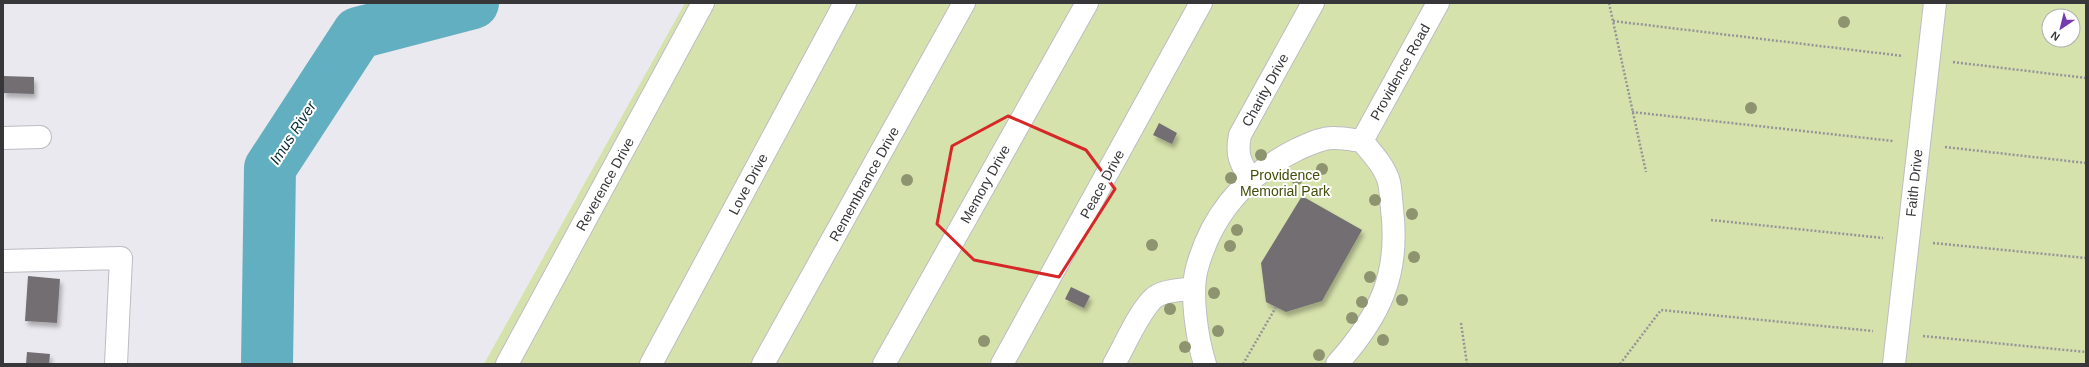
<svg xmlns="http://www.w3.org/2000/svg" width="2089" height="367" font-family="Arial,sans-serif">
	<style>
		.green { fill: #d6e2ac; fill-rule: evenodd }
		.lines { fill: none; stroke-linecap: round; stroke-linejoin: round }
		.river { stroke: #62afc1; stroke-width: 52 }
		.building { fill: #736e72; filter: url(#shadow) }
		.minor-casing { stroke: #bcbdc3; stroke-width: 24 }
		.path { stroke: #949499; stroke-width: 2.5; stroke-dasharray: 2 2; stroke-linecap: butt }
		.minor { stroke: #fff; stroke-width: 22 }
		.tree { fill: #8e9470 }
		.marked { fill: none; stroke: #d62828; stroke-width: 3; stroke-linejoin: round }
		.labels { text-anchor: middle; stroke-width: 4; stroke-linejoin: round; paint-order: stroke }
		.street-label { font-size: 14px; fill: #37373a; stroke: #fff }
		.park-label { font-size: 14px; fill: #444e09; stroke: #fff }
		.water-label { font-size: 15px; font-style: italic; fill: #082f37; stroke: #fff }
	</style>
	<defs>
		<filter id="shadow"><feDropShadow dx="2.5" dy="4.5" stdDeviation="2" flood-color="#0004"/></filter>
	</defs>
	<rect width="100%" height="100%" fill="#e9e9ef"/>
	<path class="green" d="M 685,3 L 2086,3 L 2086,364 L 484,364 ZM 2049,16 L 2073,16 L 2073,40 L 2049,40 Z"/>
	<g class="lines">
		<path class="river" d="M 267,364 L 270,168 L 358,33 L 473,3"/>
	</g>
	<path class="building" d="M 3,76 L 34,77 L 34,94 L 3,93 Z
		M 1159,123 L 1177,133 L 1172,144 L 1153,135 Z
		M 1302,196 L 1362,230 L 1322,301 L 1286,312 L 1266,302 L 1261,263 Z
		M 28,276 L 60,279 L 57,323 L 25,321 Z
		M 1071,287 L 1090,296 L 1084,308 L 1065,299 Z
		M 27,352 L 50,354 L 49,364 L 26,364 Z"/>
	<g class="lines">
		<g class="minor-casing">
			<path id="minor" d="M 3,138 L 40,137
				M 1362,141 L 1438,3
				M 1250,178 C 1240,162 1236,155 1240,135 L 1313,3
				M 3,261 L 121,258 L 116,364
				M 507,364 L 703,3
				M 651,364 L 845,3
				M 763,364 L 964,3
				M 884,364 L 1087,3
				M 1002,364 L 1201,3
				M 1114,364 C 1124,347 1140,309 1155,297 C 1165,290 1182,290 1194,288
				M 1205,364 C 1197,339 1190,293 1197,268 C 1212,213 1247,174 1298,149 C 1309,144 1323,137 1335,138 C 1344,138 1354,140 1362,141 C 1372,153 1385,167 1389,182 C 1391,191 1391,200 1392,209 C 1400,274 1380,316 1337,364
				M 1894,364 L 1935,3"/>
		</g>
		<path class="path" d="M 1609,3 L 1646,172
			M 1613,21 L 1903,56
			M 1953,62 L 2086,78
			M 1632,112 L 1893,141
			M 1945,147 L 2086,163
			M 1711,220 L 1883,238
			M 1933,243 L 2086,258
			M 1461,323 L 1467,364
			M 1923,336 L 2086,352
			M 1243,364 L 1276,307
			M 1620,364 L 1661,310 L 1873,331"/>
		<use href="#minor" class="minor"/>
	</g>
	<g class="tree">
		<circle cx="1844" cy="22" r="6"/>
		<circle cx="1751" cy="108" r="6"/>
		<circle cx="1261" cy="155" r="6"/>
		<circle cx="1322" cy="169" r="6"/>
		<circle cx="1231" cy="178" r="6"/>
		<circle cx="1297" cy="179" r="6"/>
		<circle cx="907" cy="180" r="6"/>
		<circle cx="1375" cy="200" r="6"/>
		<circle cx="1412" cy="214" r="6"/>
		<circle cx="1237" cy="230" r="6"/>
		<circle cx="1152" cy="245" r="6"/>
		<circle cx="1230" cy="246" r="6"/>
		<circle cx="1414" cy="257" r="6"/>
		<circle cx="1370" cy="277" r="6"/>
		<circle cx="1214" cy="293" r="6"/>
		<circle cx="1402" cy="300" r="6"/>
		<circle cx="1362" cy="302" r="6"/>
		<circle cx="1170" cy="309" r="6"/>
		<circle cx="1352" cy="318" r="6"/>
		<circle cx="1218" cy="331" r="6"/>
		<circle cx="1383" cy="340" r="6"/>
		<circle cx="984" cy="341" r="6"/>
		<circle cx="1185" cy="347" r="6"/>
		<circle cx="1319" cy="355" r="6"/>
	</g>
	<path class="marked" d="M 1008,116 L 1086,150 L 1115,189 L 1059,277 L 974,260 L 937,224 L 952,146 Z"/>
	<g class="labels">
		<g class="street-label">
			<text transform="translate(1400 72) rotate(-61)" y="5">Providence Road</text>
			<text transform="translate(1265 90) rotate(-61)" y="5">Charity Drive</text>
			<text transform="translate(1914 183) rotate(-84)" y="5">Faith Drive</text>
			<text transform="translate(605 184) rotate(-61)" y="5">Reverence Drive</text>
			<text transform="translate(748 184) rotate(-62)" y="5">Love Drive</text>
			<text transform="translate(864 184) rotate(-61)" y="5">Remembrance Drive</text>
			<text transform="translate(985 184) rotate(-61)" y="5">Memory Drive</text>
			<text transform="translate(1102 184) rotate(-61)" y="5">Peace Drive</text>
		</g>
		<g class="park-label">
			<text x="1285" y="180">Providence<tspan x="1285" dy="16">Memorial Park</tspan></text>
		</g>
		<g class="water-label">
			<text transform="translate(293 133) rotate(-57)" y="5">Imus River</text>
		</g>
	</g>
	<rect width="2089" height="367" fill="none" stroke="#37373a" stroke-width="8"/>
	<g transform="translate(2061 28) rotate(215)"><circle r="19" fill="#ffffff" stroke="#afafb0"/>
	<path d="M0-3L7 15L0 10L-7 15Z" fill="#743ab0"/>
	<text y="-6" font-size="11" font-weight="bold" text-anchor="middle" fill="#37373a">N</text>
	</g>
</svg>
